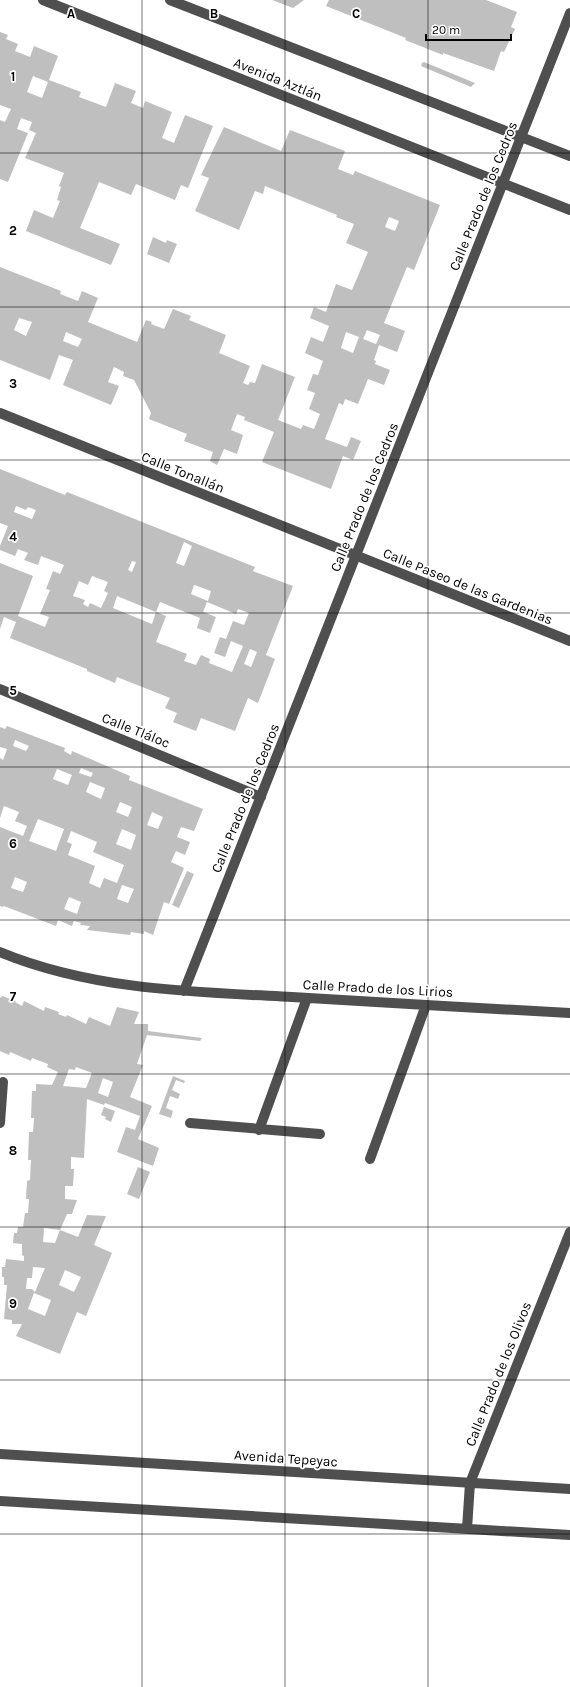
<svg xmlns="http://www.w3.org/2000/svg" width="570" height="1687" font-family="Karla,sans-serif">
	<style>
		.building { fill: #bfbfbf; fill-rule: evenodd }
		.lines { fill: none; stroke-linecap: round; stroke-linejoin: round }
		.minor { stroke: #4f4f4f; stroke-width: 10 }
		.grid { fill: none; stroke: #000; stroke-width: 1; stroke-opacity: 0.55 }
		.labels { text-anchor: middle; stroke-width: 3.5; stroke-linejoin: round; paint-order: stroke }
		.street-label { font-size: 14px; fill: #000; stroke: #fff }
		.grid-label { font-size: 13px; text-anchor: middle; font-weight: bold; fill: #000; stroke: #fff; stroke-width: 3.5; stroke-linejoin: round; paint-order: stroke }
	</style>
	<rect width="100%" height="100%" fill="#fff"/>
	<path class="building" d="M 272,0 L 304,0 L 293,8 Z
		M 329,0 L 486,0 L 517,12 L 511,27 L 515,29 L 504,52 L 501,51 L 494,71 L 443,53 L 443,55 L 405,40 L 406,38 L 326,6 Z
		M 0,32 L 8,35 L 6,39 L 18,44 L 15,51 L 30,57 L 34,46 L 58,56 L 49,80 L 81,92 L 79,97 L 106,107 L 115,83 L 136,91 L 131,103 L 143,108 L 145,101 L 172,112 L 162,138 L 174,143 L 185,115 L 213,126 L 188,188 L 181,185 L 175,200 L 136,184 L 131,195 L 99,182 L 80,228 L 120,244 L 111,265 L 26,231 L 34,210 L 53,218 L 60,201 L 57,200 L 61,187 L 59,186 L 64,173 L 25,158 L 36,133 L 29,130 L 32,122 L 21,118 L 17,129 L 28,133 L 8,182 L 0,179 L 0,120 L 5,122 L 11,109 L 0,105 ZM 33,76 L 48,82 L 42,98 L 27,92 Z
		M 424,62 L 475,83 L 471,87 L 421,66 L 422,63 Z
		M 224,127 L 281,151 L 290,130 L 345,151 L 338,169 L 353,175 L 355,171 L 440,205 L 414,270 L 407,267 L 384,323 L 405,331 L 397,352 L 379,345 L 374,360 L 376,361 L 375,364 L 390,370 L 384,385 L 368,379 L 358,404 L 345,399 L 343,405 L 339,403 L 325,439 L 347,447 L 351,437 L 361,441 L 353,460 L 343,456 L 331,489 L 262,462 L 274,432 L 244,420 L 245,417 L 237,414 L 231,430 L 243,435 L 237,454 L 224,449 L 217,465 L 210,461 L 213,452 L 184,441 L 187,434 L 149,419 L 151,413 L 134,380 L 123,376 L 124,372 L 114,367 L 108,382 L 119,386 L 111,405 L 63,385 L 73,360 L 59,355 L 50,380 L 0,360 L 0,267 L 61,291 L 60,294 L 78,301 L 82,291 L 98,298 L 88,322 L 137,342 L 146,320 L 152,322 L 151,324 L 164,329 L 173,309 L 191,316 L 189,320 L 226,335 L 219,353 L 250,366 L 243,383 L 248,385 L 250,382 L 255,383 L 262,364 L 295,377 L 278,420 L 301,429 L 303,425 L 314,429 L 320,414 L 309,409 L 315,393 L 307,390 L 313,374 L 318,375 L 323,361 L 305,353 L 311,337 L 323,342 L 329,326 L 310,318 L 314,307 L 326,312 L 336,284 L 352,290 L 368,252 L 346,243 L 354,224 L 336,217 L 337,215 L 265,186 L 263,194 L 255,191 L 239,230 L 195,211 L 209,178 L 201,175 ZM 389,217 L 399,221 L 395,231 L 385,227 ZM 19,318 L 32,322 L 26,336 L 14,330 ZM 367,330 L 380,335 L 376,344 L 363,339 ZM 66,332 L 82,339 L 78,347 L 63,341 ZM 346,332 L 359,337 L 353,353 L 341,348 Z
		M 153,237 L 166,243 L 167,240 L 177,244 L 169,263 L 147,254 Z
		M 0,469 L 65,495 L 67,492 L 255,567 L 253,571 L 293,586 L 266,655 L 275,659 L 258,703 L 248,698 L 235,731 L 201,718 L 196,731 L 173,722 L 177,713 L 165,708 L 170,698 L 117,677 L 115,683 L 87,671 L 87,669 L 10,638 L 16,622 L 4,617 L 0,629 L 0,563 L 33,576 L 18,616 L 45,627 L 49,617 L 40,614 L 50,590 L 46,589 L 53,571 L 60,574 L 64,565 L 41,556 L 38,565 L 24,560 L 28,553 L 18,549 L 15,556 L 0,550 L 0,546 L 8,526 L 0,523 ZM 16,506 L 26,510 L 28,507 L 36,510 L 32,519 L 14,512 ZM 184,542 L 192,546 L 184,566 L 176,563 ZM 132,561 L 136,562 L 132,572 L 128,570 ZM 92,576 L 108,582 L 104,591 L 108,593 L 101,608 L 90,603 L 88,607 L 83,604 L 85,600 L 73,596 L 79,581 L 88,585 ZM 194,585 L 211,591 L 208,601 L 191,594 ZM 117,596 L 156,612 L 160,602 L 200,618 L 197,628 L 210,633 L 216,617 L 203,612 L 207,602 L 236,614 L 238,609 L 249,613 L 244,625 L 233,621 L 226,639 L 220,637 L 214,653 L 225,657 L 231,641 L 243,646 L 232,672 L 209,663 L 210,659 L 201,655 L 196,665 L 184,661 L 187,654 L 156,642 L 166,616 L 156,612 L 152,624 L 113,608 ZM 250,649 L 257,652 L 251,667 L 244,664 Z
		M 7,726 L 65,748 L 64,751 L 71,755 L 72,751 L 130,776 L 129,780 L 203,809 L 194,831 L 181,827 L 177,837 L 190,842 L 185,855 L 176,851 L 171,862 L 184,868 L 169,904 L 164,902 L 153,935 L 144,931 L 144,934 L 131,932 L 130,935 L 87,930 L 90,926 L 80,925 L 81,923 L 74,921 L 72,926 L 58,920 L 56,926 L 4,906 L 3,907 L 0,906 L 0,827 L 23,836 L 27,826 L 15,821 L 19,812 L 4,806 L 0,818 L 0,758 L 3,760 L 7,749 L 0,747 L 0,727 L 5,729 ZM 15,740 L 29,746 L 26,751 L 13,746 ZM 81,768 L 93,773 L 91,777 L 79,773 ZM 57,769 L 72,775 L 68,785 L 53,779 ZM 90,782 L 105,788 L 101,799 L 86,792 ZM 120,802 L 132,807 L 128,817 L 116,812 ZM 152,812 L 163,817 L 158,829 L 147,825 ZM 38,819 L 64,829 L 56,851 L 29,841 ZM 122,829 L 136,835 L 131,850 L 116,844 ZM 71,831 L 97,842 L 93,852 L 124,865 L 117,883 L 104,878 L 100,888 L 89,883 L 95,866 L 68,855 L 72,844 L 67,842 ZM 15,877 L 27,882 L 23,892 L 11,888 ZM 122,885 L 134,889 L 128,903 L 117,899 ZM 69,897 L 81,902 L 77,914 L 64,909 Z
		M 187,871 L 194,874 L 179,908 L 172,905 Z
		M 2,996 L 16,1001 L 15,1002 L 22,1006 L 24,1001 L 44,1011 L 45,1007 L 59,1012 L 58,1014 L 66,1017 L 67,1015 L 86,1024 L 89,1017 L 110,1026 L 117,1007 L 139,1012 L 134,1024 L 148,1024 L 148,1031 L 202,1038 L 200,1041 L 147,1035 L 137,1064 L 143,1065 L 130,1097 L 152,1106 L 138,1139 L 159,1148 L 153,1166 L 117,1152 L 126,1127 L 135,1130 L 140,1116 L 105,1103 L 104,1105 L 87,1099 L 84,1158 L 71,1157 L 71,1169 L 74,1169 L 73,1186 L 65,1186 L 65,1199 L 77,1200 L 72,1214 L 67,1214 L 60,1230 L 44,1228 L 43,1242 L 55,1243 L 60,1230 L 78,1237 L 87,1215 L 106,1216 L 94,1245 L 112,1253 L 86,1316 L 77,1312 L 60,1354 L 16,1336 L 22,1324 L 12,1324 L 12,1320 L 4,1319 L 7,1285 L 4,1285 L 4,1277 L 2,1277 L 2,1267 L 5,1267 L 6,1259 L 24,1261 L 24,1256 L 22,1255 L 22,1244 L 13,1243 L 14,1233 L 17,1233 L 18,1227 L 23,1227 L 25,1213 L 28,1213 L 29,1199 L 26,1199 L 27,1181 L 30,1180 L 31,1160 L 28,1160 L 29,1132 L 33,1132 L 34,1118 L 31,1118 L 32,1091 L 36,1091 L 36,1084 L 52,1085 L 58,1072 L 47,1067 L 48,1064 L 32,1058 L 31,1061 L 10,1052 L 9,1055 L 0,1051 L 0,997 L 1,998 ZM 76,1067 L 92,1073 L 86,1088 L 63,1086 L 69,1069 L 75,1070 ZM 103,1078 L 113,1082 L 108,1097 L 98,1093 ZM 33,1267 L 45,1268 L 35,1292 L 32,1289 L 26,1289 L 27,1278 L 32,1278 ZM 65,1270 L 81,1277 L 74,1292 L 59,1285 ZM 34,1293 L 51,1300 L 45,1316 L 28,1309 Z
		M 173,1076 L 185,1081 L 184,1083 L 176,1080 L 172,1090 L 180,1094 L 178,1099 L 170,1096 L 166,1108 L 173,1111 L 171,1118 L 159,1114 Z
		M 104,1107 L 115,1111 L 111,1122 L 105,1119 L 106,1117 L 101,1115 Z
		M 138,1167 L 150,1172 L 139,1199 L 127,1194 Z"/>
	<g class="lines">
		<path class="minor" d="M 43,0 L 570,210
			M 170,0 L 570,156
			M 0,413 L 570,641
			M 0,689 L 261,797
			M 0,952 C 92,990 194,992 292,997 C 385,1003 477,1008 570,1013
			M 184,991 L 570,13
			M 0,1123 L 3,1082
			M 190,1123 L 320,1134
			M 259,1130 L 307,998
			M 370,1159 L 426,1005
			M 0,1454 L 570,1489
			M 0,1501 L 570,1535
			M 467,1529 L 470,1483 L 570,1232"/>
	</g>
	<path class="grid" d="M 142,0 L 142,1687M 285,0 L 285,1687M 428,0 L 428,1687M 0,153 L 570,153M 0,307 L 570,307M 0,460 L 570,460M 0,613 L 570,613M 0,767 L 570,767M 0,920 L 570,920M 0,1074 L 570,1074M 0,1227 L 570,1227M 0,1380 L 570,1380M 0,1534 L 570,1534"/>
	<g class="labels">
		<g class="street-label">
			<text transform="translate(278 79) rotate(22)" y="5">Avenida Aztlán</text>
			<text transform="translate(483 196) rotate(-68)" y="5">Calle Prado de los Cedros</text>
			<text transform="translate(183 472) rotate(22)" y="5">Calle Tonallán</text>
			<text transform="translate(364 497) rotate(-68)" y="5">Calle Prado de los Cedros</text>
			<text transform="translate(468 586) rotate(22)" y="5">Calle Paseo de las Gardenias</text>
			<text transform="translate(136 730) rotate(22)" y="5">Calle Tláloc</text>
			<text transform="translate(245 798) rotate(-68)" y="5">Calle Prado de los Cedros</text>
			<text transform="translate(378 988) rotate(3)" y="5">Calle Prado de los Lirios</text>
			<text transform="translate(498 1374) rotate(-68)" y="5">Calle Prado de los Olivos</text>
			<text transform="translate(286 1458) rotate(4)" y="5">Avenida Tepeyac</text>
		</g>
	</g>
	<g class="grid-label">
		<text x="71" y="18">A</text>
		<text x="214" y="18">B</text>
		<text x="356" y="18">C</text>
		<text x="13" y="81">1</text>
		<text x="13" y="235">2</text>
		<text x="13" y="388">3</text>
		<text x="13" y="541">4</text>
		<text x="13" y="695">5</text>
		<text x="13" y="848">6</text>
		<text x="13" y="1001">7</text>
		<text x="13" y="1155">8</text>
		<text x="13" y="1308">9</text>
	</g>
	<path d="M426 34v6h85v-6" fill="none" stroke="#000000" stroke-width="2"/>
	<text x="432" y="34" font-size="12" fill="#000000" stroke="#ffffff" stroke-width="3" paint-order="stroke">20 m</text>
</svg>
